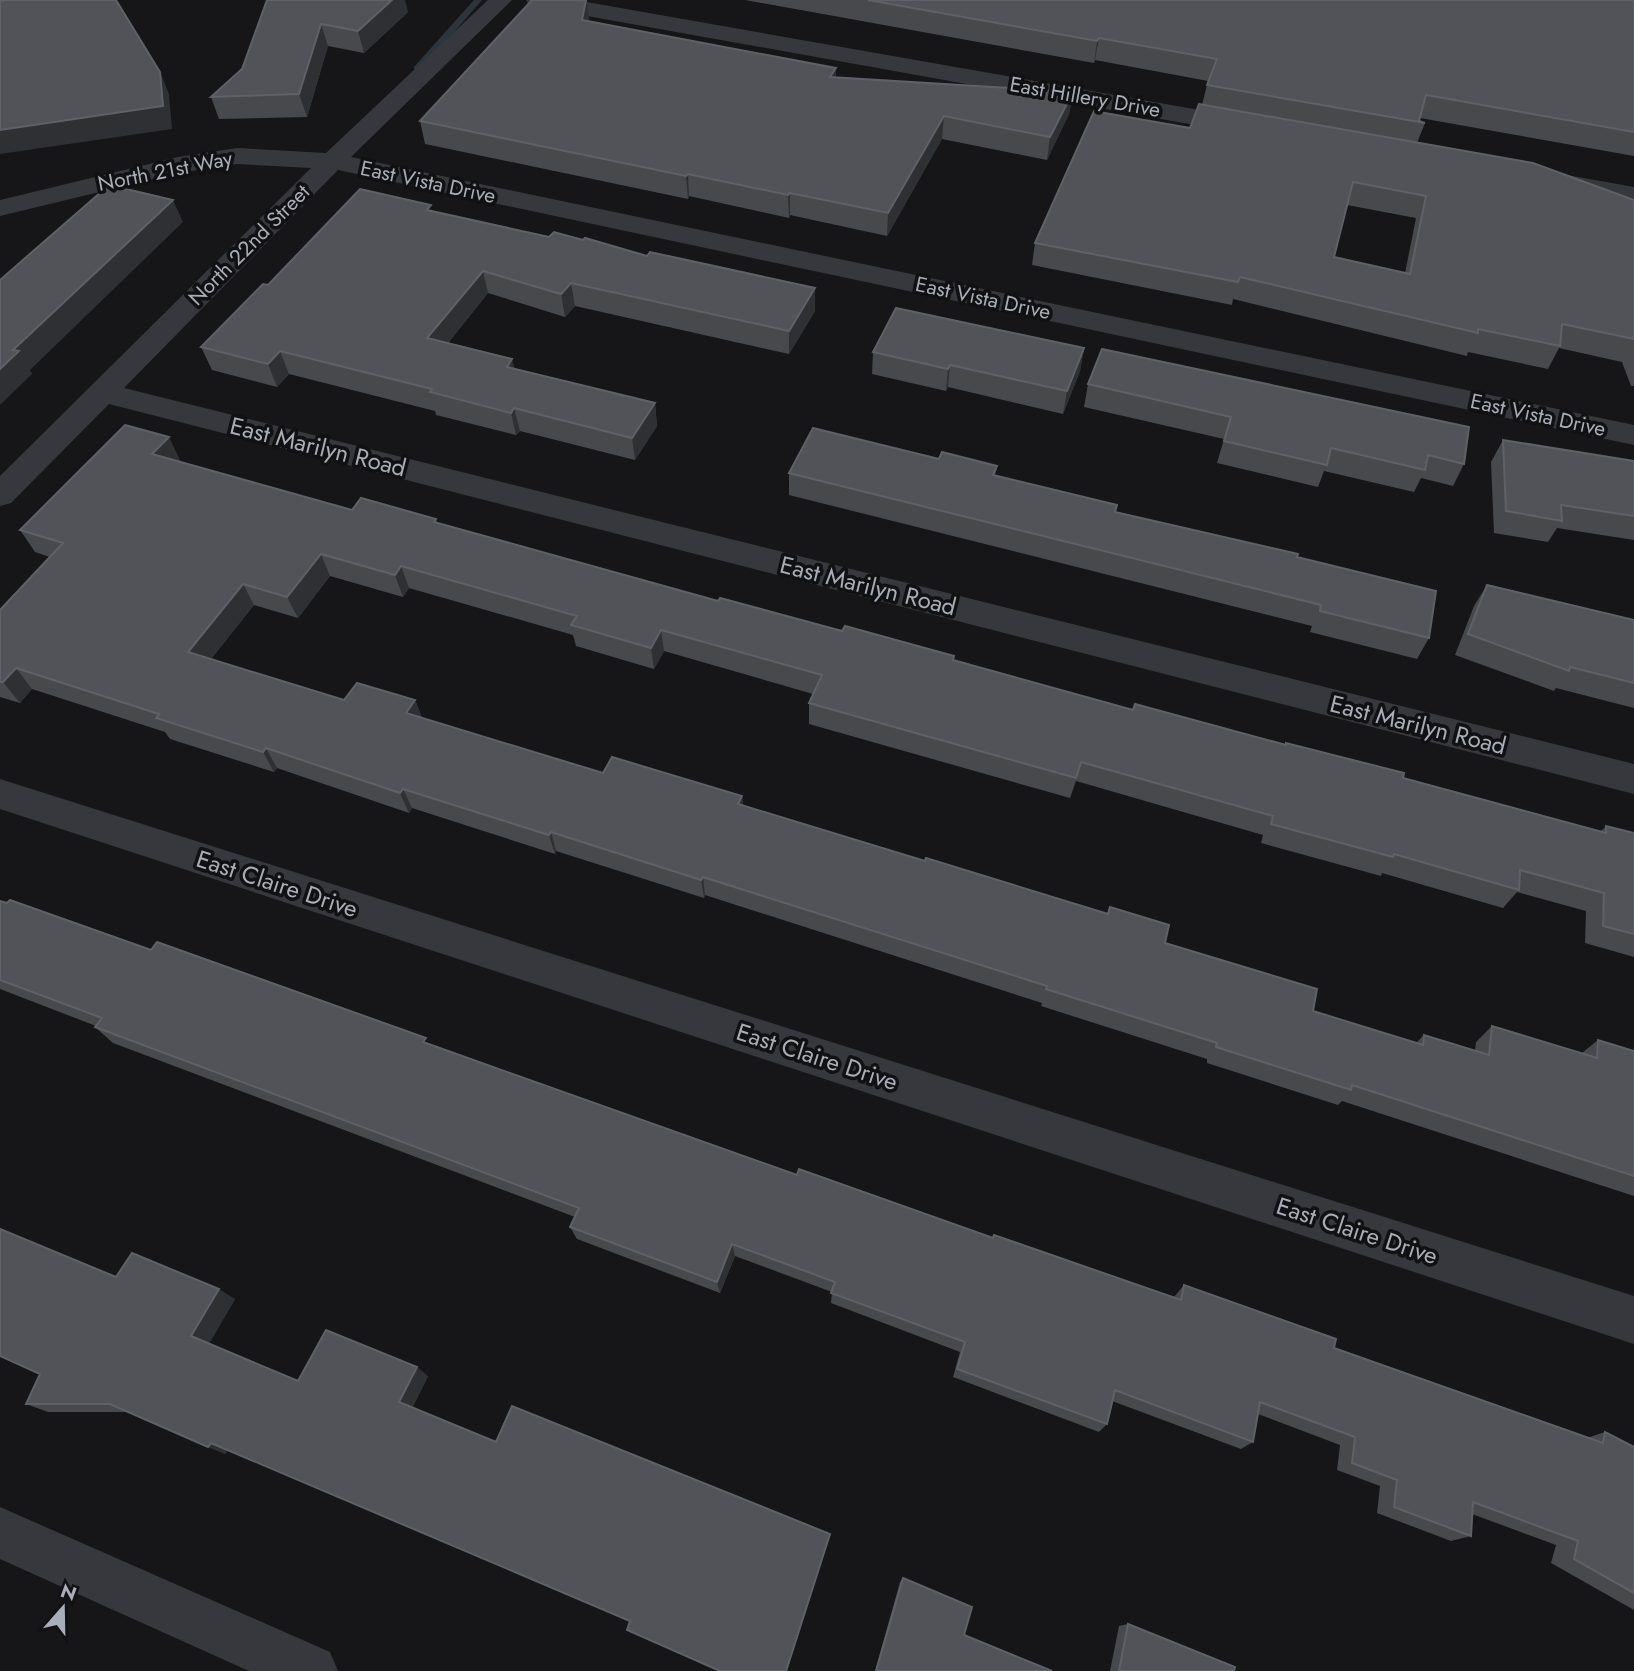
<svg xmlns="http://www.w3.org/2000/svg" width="1634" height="1671" font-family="Jost,sans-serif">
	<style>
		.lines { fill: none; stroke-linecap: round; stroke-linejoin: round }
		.stream { fill: #2c353c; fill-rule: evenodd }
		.minor { fill: #37383d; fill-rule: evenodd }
		.wall { fill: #47494d; fill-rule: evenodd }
		.shaded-wall { fill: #2f3033 }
		.building { fill: #525359; stroke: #5f6168; stroke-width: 2; fill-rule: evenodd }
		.labels { text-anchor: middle; stroke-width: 7; stroke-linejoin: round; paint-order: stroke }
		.far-street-label { font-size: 21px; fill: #a8adb8; stroke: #111113 }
		.street-label { font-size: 24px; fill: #a8adb8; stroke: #111113 }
	</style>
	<rect width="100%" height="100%" fill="#161618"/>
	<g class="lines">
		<path class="stream" d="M 474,0 L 482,0 L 420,71 L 414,71 L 414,67 Z"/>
		<path class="minor" d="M 488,0 L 512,0 L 351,157 L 1634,425 L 1634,445 L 338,170 L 124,388 L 1634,764 L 1634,794 L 109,404 L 11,503 L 0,506 L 0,476 L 311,168 L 237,164 L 178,173 L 0,216 L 0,200 L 178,157 L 237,148 L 326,153 Z
			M 526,0 L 575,0 L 1245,118 L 1254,121 L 1258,126 L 1254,131 L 1245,134 L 537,7 L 529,5 Z
			M 1556,173 L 1634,187 L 1634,203 L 1547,187 L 1543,181 L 1547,175 Z
			M 0,779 L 1634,1296 L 1634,1344 L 0,809 Z
			M 0,1507 L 330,1652 L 338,1671 L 249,1671 L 0,1559 Z"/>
	</g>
	<path class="wall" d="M 267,0 L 408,12 L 364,53 L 328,46 L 307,117 L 219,119 L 211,97 L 242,69 Z
		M 532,0 L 587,0 L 589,21 L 836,68 L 836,78 L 1073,92 L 1069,114 L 1047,160 L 942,139 L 887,236 L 790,215 L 789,218 L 689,196 L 688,199 L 425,144 L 420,121 Z
		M 745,0 L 1634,0 L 1634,156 L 1420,118 L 1419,121 L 1425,123 L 1417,143 L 1634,200 L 1634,386 L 1631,386 L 1622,362 L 1559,348 L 1548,369 L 1468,352 L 1467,356 L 1233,299 L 1232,305 L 1032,265 L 1035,243 L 1190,128 L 1202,105 L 1208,81 L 1095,60 L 1094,63 ZM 1347,205 L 1416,218 L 1405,273 L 1334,257 Z
		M 433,211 L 815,311 L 789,354 L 575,306 L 565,317 L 488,293 L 448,343 L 515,369 L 655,403 L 657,426 L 635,460 L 520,431 L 516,435 L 436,415 L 435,411 L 289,374 L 277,387 L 212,370 L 201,347 L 268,285 Z
		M 1084,348 L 1080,371 L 1063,414 L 948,387 L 946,391 L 872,374 L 873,352 Z
		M 1102,349 L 1464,464 L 1453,486 L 1421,478 L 1414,492 L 1324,471 L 1318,487 L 1217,463 L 1224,439 L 1084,407 L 1088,384 Z
		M 1503,440 L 1634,461 L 1634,540 L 1557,528 L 1548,542 L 1494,533 L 1491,462 Z
		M 939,459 L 997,466 L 995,475 L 1117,505 L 1115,512 L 1297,557 L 1429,638 L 1417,659 L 1310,632 L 1312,626 L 789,495 L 789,473 Z
		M 180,460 L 179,462 L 352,510 L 436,519 L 437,523 L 718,601 L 842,631 L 954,656 L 954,660 L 1133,710 L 1285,745 L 1286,743 L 1403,778 L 1601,831 L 1606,826 L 1634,833 L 1634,957 L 1585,943 L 1586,911 L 1517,892 L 1503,908 L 1382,873 L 1381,876 L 1261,843 L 1263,835 L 1076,781 L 1070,798 L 809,724 L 809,703 L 813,694 L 664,651 L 654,669 L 576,646 L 573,635 L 409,588 L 403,597 L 330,576 L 298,618 L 254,605 L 211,659 L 344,700 L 415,700 L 422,718 L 603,773 L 742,796 L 743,806 L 1165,943 L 1313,1011 L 1416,1043 L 1424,1035 L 1475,1051 L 1476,1042 L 1492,1026 L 1582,1053 L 1598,1040 L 1634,1051 L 1634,1196 L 1342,1101 L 1338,1105 L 1207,1063 L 1207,1059 L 1041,1006 L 1042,1003 L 705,895 L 704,898 L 556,851 L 555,854 L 412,808 L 409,813 L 277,768 L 274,772 L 170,739 L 165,732 L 32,689 L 20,703 L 0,697 L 0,610 L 50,557 L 35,552 L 20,530 Z
		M 1487,585 L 1634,620 L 1634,708 L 1556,688 L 1554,691 L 1455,655 L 1474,606 Z
		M 0,901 L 429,1044 L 797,1175 L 1174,1297 L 1184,1285 L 1334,1348 L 1587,1438 L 1605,1432 L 1634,1447 L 1634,1610 L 1551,1563 L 1556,1545 L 1472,1514 L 1471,1536 L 1451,1541 L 1377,1513 L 1380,1486 L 1337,1470 L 1340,1445 L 1258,1414 L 1253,1442 L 1241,1449 L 1112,1401 L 1107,1424 L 1099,1432 L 953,1377 L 960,1352 L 831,1303 L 832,1292 L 735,1256 L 720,1293 L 577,1239 L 570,1227 L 575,1217 L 113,1043 L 95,1027 L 96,1026 L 0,989 Z
		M 116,1277 L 235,1299 L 209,1343 L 298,1381 L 428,1376 L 412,1408 L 496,1442 L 830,1534 L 829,1538 L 787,1671 L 720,1671 L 630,1621 L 228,1450 L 225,1454 L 129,1412 L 48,1412 L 26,1404 L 40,1374 Z
		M 903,1578 L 964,1635 L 1052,1671 L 875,1671 L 900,1582 Z
		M 1128,1624 L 1234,1671 L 1110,1671 L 1119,1626 Z"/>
	<path class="shaded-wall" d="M 392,0 L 405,0 L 408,12 L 364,53 L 358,31 Z
		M 586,0 L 587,0 L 589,19 L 585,42 L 582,20 Z
		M 321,24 L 328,46 L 307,117 L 299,94 Z
		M 1099,38 L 1095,60 L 1094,63 L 1097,41 Z
		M 836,68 L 836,91 L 830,77 Z
		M 160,72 L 169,94 L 172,129 L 0,154 L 0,130 Z
		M 1073,92 L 1069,114 L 1047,160 L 1050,137 Z
		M 944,116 L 942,139 L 887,236 L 888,213 Z
		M 688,174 L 689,196 L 688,199 L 686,176 Z
		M 790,193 L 790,215 L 789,218 L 788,195 Z
		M 173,200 L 183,222 L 30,370 L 32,374 L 0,405 L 0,369 L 13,350 Z
		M 483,271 L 488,293 L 434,361 L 427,338 Z
		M 571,283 L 575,306 L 565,317 L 561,294 Z
		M 815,288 L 815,311 L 789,354 L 789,331 Z
		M 1084,348 L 1080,371 L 1063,414 L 1067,391 Z
		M 280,351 L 289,374 L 277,387 L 268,364 Z
		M 512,359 L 518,382 L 507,367 Z
		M 950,365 L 948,387 L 946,391 L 948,369 Z
		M 655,403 L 657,426 L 635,460 L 632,438 Z
		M 514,408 L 520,431 L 516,435 L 511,413 Z
		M 169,437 L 180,460 L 164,477 L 152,454 Z
		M 321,554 L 330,576 L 298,618 L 287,597 Z
		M 401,566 L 409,588 L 403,597 L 395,575 Z
		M 243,584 L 254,605 L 200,673 L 188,652 Z
		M 661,630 L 664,651 L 654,669 L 651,648 Z
		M 16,668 L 32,689 L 20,703 L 3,682 Z
		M 415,700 L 423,721 L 406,713 Z
		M 266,748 L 277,768 L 274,772 L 263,752 Z
		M 403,789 L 412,808 L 409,813 L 400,793 Z
		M 742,796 L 743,815 L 738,804 Z
		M 551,832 L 556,851 L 555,854 L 549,835 Z
		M 703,877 L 705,895 L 704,898 L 701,880 Z
		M 732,1244 L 735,1256 L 720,1293 L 717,1282 Z
		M 219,1289 L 235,1299 L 208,1346 L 191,1336 Z
		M 417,1367 L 428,1376 L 411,1410 L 399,1402 Z
		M 211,1443 L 228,1450 L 225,1454 L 208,1447 Z
		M 830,1534 L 829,1538 L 787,1671 L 786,1671 Z"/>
	<path class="building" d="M 6,0 L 116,0 L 160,72 L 163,106 L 0,130 L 0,1 Z
		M 267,0 L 392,0 L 358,31 L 321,24 L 299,94 L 211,97 L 242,69 Z
		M 532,0 L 586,0 L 582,20 L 836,68 L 830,77 L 1073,92 L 1050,137 L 944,116 L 888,213 L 790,193 L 788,195 L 688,174 L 686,176 L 420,121 Z
		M 868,0 L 1634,0 L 1634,132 L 1426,95 L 1419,121 L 1425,123 L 1207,85 L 1217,59 L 1099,38 L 1097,41 Z
		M 1199,104 L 1533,163 L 1634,200 L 1634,339 L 1562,324 L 1560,346 L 1478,329 L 1478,333 L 1240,277 L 1238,282 L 1035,243 L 1094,111 L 1190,128 ZM 1353,182 L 1426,196 L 1410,274 L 1334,257 Z
		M 109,185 L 173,200 L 13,350 L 19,351 L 0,369 L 0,280 Z
		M 360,189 L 431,205 L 427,210 L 549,237 L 554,232 L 583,240 L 585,238 L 647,256 L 650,252 L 815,288 L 789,331 L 571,283 L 561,294 L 483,271 L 427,338 L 512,359 L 507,367 L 655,403 L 632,438 L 514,408 L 511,413 L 430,392 L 432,389 L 280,351 L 268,364 L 201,347 L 263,284 L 268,285 Z
		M 896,308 L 1084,348 L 1067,391 L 950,365 L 948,369 L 873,352 Z
		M 1102,349 L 1469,427 L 1464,464 L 1428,455 L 1425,470 L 1331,448 L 1327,465 L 1224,441 L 1231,417 L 1088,384 Z
		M 125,425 L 169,437 L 152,454 L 352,510 L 361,498 L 436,519 L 434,522 L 718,601 L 720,598 L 842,631 L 845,626 L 954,656 L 953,660 L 1133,710 L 1135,704 L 1286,745 L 1286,743 L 1404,773 L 1403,778 L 1606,833 L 1606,826 L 1634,833 L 1634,934 L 1603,926 L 1604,893 L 1520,870 L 1519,890 L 1394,854 L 1393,857 L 1271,824 L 1273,816 L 1081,762 L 1076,778 L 809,703 L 822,675 L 661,630 L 651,648 L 571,625 L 577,616 L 401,566 L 395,575 L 321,554 L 287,597 L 243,584 L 188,652 L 344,700 L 357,683 L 415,700 L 406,713 L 603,773 L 612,757 L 742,796 L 738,804 L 925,861 L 926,858 L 1108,914 L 1110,907 L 1169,925 L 1165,943 L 1317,989 L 1313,1011 L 1423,1045 L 1424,1035 L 1489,1055 L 1492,1026 L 1597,1058 L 1598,1040 L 1634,1051 L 1634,1176 L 1352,1085 L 1351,1090 L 1216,1047 L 1217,1043 L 1046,989 L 1047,986 L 703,877 L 701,880 L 551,832 L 549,835 L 403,789 L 400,793 L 266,748 L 263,752 L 156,718 L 159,714 L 16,668 L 3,682 L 0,682 L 0,610 L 63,543 L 20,530 Z
		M 813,428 L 939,459 L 942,452 L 997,466 L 993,475 L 1117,505 L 1115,512 L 1298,554 L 1297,557 L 1436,591 L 1429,638 L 1320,611 L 1321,605 L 789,473 Z
		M 1503,440 L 1634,461 L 1634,516 L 1561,505 L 1562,521 L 1506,511 Z
		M 1487,585 L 1634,620 L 1634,683 L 1570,667 L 1569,671 L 1468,634 Z
		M 10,900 L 151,950 L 157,942 L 426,1038 L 423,1042 L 797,1175 L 799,1169 L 993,1238 L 994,1235 L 1181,1300 L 1184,1285 L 1336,1339 L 1334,1348 L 1603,1443 L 1605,1432 L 1634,1447 L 1634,1593 L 1574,1559 L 1578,1541 L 1473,1502 L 1471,1536 L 1394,1507 L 1397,1480 L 1352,1463 L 1355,1437 L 1260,1402 L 1253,1442 L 1115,1390 L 1107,1424 L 957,1369 L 965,1342 L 831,1293 L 835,1282 L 732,1244 L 717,1282 L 570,1227 L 579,1208 L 95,1027 L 102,1018 L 0,980 L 0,901 L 7,903 Z
		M 0,1229 L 116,1277 L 132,1253 L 219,1289 L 191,1336 L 298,1381 L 326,1330 L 417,1367 L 399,1402 L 496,1442 L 512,1406 L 830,1534 L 786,1671 L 720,1671 L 627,1630 L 630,1621 L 211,1443 L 208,1447 L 110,1404 L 26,1404 L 40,1374 L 0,1356 Z
		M 903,1578 L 972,1607 L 964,1635 L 1052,1671 L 876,1671 Z
		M 1128,1624 L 1235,1667 L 1234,1671 L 1119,1671 Z"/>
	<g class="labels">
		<g class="far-street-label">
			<text transform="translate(1085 97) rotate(10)" y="7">East Hillery Drive</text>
			<text transform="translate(165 171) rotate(-11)" y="7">North 21st Way</text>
			<text transform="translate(428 182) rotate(12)" y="7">East Vista Drive</text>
			<text transform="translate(249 245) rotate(-45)" y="7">North 22nd Street</text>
			<text transform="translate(983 298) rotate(12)" y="7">East Vista Drive</text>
			<text transform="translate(1538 415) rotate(12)" y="7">East Vista Drive</text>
		</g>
		<g class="street-label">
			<text transform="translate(318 447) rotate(14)" y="8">East Marilyn Road</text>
			<text transform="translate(868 586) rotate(14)" y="8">East Marilyn Road</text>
			<text transform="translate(1418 725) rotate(14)" y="8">East Marilyn Road</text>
			<text transform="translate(277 884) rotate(18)" y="8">East Claire Drive</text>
			<text transform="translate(817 1057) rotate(18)" y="8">East Claire Drive</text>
			<text transform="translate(1357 1231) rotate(18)" y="8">East Claire Drive</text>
		</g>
	</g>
	<g transform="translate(63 1608) rotate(20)" stroke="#111113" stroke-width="5" paint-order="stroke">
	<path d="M0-5L12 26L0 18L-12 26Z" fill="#a8adb8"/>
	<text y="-10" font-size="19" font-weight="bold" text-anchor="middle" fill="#a8adb8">N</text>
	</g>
</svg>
